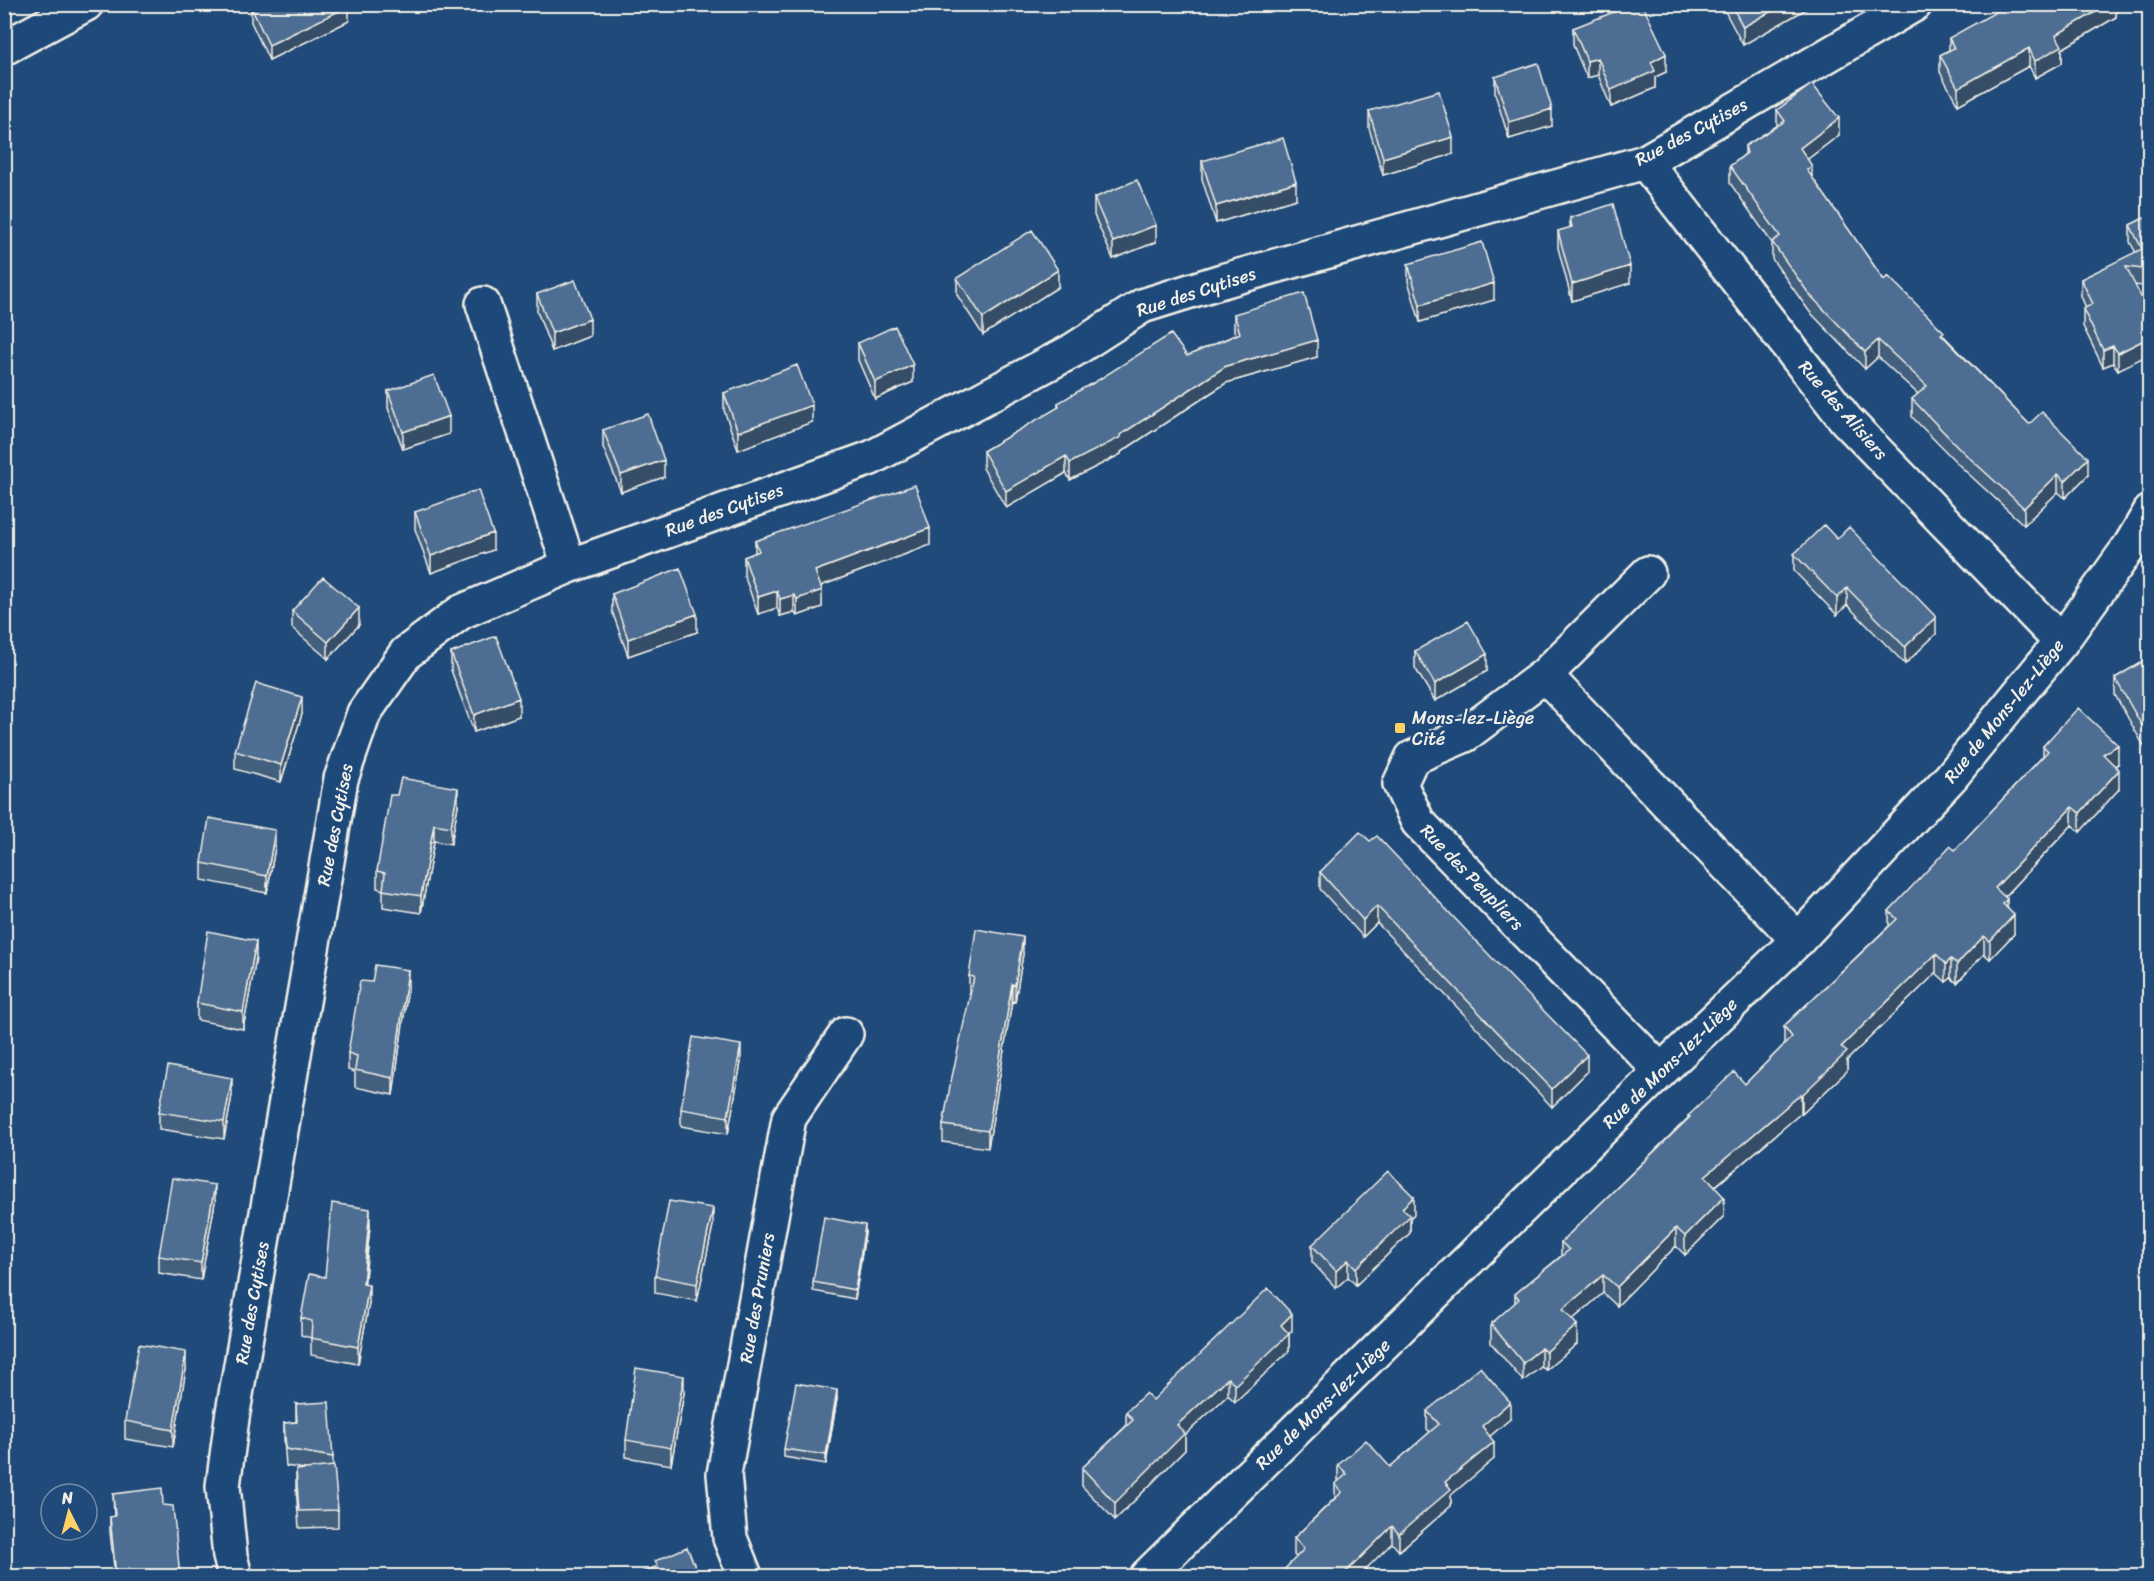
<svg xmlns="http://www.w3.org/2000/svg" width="2154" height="1581" font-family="Sriracha,sans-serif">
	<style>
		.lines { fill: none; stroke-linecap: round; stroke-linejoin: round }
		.minor-casing { stroke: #f4f1e8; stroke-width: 38 }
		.tertiary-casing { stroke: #f4f1e8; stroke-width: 38 }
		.minor { stroke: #1f4a7a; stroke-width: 33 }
		.tertiary { stroke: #1f4a7a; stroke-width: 33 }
		.wall { fill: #425f7e; stroke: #f4f1e8; stroke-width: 1.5 }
		.shaded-wall { fill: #364d66; stroke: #f4f1e8; stroke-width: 1.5 }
		.building { fill: #4d6e92; stroke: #f4f1e8; stroke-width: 1.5 }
		.poi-dot { fill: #ffd166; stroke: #1f4a7a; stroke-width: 2 }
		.labels { text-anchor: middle; stroke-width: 4.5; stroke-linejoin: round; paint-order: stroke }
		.street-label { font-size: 18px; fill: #f4f1e8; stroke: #1f4a7a }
		.poi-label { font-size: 18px; fill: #f4f1e8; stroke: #1f4a7a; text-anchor: start }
	</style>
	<rect width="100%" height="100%" fill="#1f4a7a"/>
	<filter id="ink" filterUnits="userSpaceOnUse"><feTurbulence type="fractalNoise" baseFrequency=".0167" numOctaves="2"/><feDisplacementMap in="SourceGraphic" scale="12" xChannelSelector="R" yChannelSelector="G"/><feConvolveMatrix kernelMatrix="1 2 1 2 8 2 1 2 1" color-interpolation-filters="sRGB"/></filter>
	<g filter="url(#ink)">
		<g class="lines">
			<g class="minor-casing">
				<path id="minor" d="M 4,48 L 86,4
					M 1645,162 L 1846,420 L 2061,642
					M 483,304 L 569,566
					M 1648,573 L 1545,675 L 1465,735 L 1412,758 L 1400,784 L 1418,822 L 1661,1071
					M 1545,675 L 1798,940
					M 235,1576 L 230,1556 L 223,1486 L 232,1418 L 341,779 L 364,713 L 406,653 L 461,612 L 569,566 L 871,458 L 1072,351 L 1142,306 L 1222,281 L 1645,162 L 1915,4
					M 745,1576 L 730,1538 L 724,1474 L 789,1118 L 846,1034"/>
			</g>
			<g class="tertiary-casing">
				<path id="tertiary" d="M 1147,1576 L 1661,1071 L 1798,940 L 1951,777 L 2061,642 L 2130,546 L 2150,512"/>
			</g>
			<use href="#minor" class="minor"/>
			<use href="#tertiary" class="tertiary"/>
		</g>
		<path class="wall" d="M 1721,4 L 1815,4 L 1743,45 Z
			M 2116,4 L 2116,17 L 2062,49 L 2062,63 L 2035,78 L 2029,66 L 1958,105 L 1940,72 L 1940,55 L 1949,50 L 1949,38 Z
			M 251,7 L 349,21 L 269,60 L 251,22 Z
			M 1573,28 L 1666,72 L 1655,77 L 1655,88 L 1611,107 L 1598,75 L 1587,78 L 1573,45 Z
			M 1495,77 L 1552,126 L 1509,139 L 1495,94 Z
			M 1777,110 L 1839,135 L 1808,159 L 1812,177 L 1884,280 L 1944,336 L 2029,424 L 2088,475 L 2065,498 L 2058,492 L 2024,525 L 1961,467 L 1912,417 L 1912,399 L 1918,394 L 1878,357 L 1865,369 L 1809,311 L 1772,259 L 1772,243 L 1730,183 L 1730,166 L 1745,154 L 1745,146 L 1777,126 Z
			M 1369,111 L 1453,154 L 1383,175 L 1369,128 Z
			M 1202,161 L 1296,199 L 1216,223 L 1202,179 Z
			M 1094,198 L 1156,242 L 1113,259 L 1094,215 Z
			M 2148,203 L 2150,203 L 2150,287 L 2135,285 L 2118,370 L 2113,363 L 2103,367 L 2083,326 L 2083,309 L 2086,308 L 2081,296 L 2081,279 L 2136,253 L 2130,242 L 2130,225 L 2148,216 Z
			M 1570,218 L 1630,283 L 1572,301 L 1558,248 L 1558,231 L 1570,228 Z
			M 1408,264 L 1494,300 L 1420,322 L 1408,281 Z
			M 957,278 L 1058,287 L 983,335 L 957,295 Z
			M 537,294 L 590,336 L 552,351 L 537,311 Z
			M 1234,314 L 1317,357 L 1226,383 L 1121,452 L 1121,454 L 1070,480 L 1066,473 L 1006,508 L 983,468 L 983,451 L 1058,408 L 1058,403 L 1187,356 L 1235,335 L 1234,331 Z
			M 858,343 L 913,382 L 875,399 L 858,360 Z
			M 388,391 L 449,434 L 403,449 L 388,408 Z
			M 724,393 L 812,422 L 738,450 L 724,410 Z
			M 603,430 L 664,477 L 621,492 L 603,447 Z
			M 415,512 L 493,550 L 431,573 L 415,529 Z
			M 1837,539 L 1936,634 L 1905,664 L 1847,605 L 1837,615 L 1794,571 L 1794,554 Z
			M 755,541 L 930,545 L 821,586 L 822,607 L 797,616 L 794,612 L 780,616 L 777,608 L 758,614 L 744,575 L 744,557 L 755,553 Z
			M 612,594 L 697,632 L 628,656 L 612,611 Z
			M 292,611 L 359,625 L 328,659 L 292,628 Z
			M 1415,651 L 1487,671 L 1435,701 L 1415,668 Z
			M 451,653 L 519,716 L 474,732 L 451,670 Z
			M 2150,657 L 2145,748 L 2115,695 L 2115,678 Z
			M 302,714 L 281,782 L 235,769 L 235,751 Z
			M 2043,746 L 2118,764 L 2115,766 L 2119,789 L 2080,832 L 2072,825 L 2005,897 L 2014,934 L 1990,959 L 1984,954 L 1957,983 L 1951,978 L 1946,982 L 1936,973 L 1847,1060 L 1847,1071 L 1802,1114 L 1801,1113 L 1715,1187 L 1724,1216 L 1685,1255 L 1676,1246 L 1617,1306 L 1603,1293 L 1572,1320 L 1577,1344 L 1546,1370 L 1541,1367 L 1523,1381 L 1491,1343 L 1491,1324 L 1515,1303 L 1515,1294 L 1561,1256 L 1561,1242 L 1688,1118 L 1688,1116 L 1745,1084 L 1784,1045 L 1784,1026 L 1889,926 L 1889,911 L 1955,850 L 2043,756 Z
			M 458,805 L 451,844 L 434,841 L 421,913 L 383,907 L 383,890 L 377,888 L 377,871 Z
			M 275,847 L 267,893 L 202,880 L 202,863 Z
			M 1320,872 L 1495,961 L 1587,1072 L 1552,1107 L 1377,923 L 1363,937 L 1320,889 Z
			M 1023,954 L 1015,1002 L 1012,1001 L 988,1148 L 943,1142 L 943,1125 L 971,993 L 969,993 L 969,976 Z
			M 256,958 L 243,1029 L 197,1020 L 197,1003 Z
			M 372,982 L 408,987 L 393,1095 L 355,1087 L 355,1072 L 348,1070 L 348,1053 Z
			M 741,1062 L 728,1134 L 681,1126 L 681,1109 Z
			M 232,1095 L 224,1139 L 159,1129 L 159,1112 Z
			M 215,1202 L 201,1280 L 159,1273 L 159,1256 Z
			M 1414,1214 L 1410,1218 L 1410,1233 L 1356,1285 L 1348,1277 L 1336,1288 L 1312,1262 L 1312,1245 Z
			M 713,1225 L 697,1301 L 655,1293 L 655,1276 Z
			M 370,1226 L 364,1285 L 369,1303 L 358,1364 L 311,1355 L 311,1338 L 301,1335 L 301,1318 L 325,1277 Z
			M 865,1233 L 855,1299 L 813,1291 L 813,1282 Z
			M 1292,1331 L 1289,1334 L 1289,1351 L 1235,1402 L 1228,1395 L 1185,1435 L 1185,1450 L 1115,1520 L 1082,1486 L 1082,1468 L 1126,1426 L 1126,1412 L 1153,1400 Z
			M 186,1369 L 173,1447 L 125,1439 L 125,1421 Z
			M 684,1393 L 671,1465 L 626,1457 L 626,1440 Z
			M 837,1399 L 826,1464 L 784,1457 L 784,1449 Z
			M 296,1404 L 333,1457 L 333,1466 L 338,1510 L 338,1527 L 299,1528 L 296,1487 L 296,1470 L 305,1469 L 286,1466 L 284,1440 L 284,1423 L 296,1422 Z
			M 1427,1411 L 1510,1419 L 1490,1436 L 1494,1459 L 1451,1495 L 1451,1506 L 1399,1551 L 1392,1543 L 1296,1557 L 1294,1555 L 1294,1538 L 1335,1498 L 1335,1484 L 1338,1482 L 1338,1465 L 1390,1467 L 1430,1432 L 1427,1429 Z
			M 113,1494 L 163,1505 L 180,1576 L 115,1576 L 110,1532 L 110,1517 L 114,1516 Z"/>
		<path class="shaded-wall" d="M 1784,4 L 1815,4 L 1743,45 L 1743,27 Z
			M 2109,4 L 2116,4 L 2116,17 L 2062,49 L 2062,63 L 2035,78 L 2035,61 L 2056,35 Z
			M 349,6 L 349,21 L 269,60 L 269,45 Z
			M 2029,48 L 2029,66 L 1958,105 L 1958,88 Z
			M 1666,54 L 1666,72 L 1655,77 L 1655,88 L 1611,107 L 1611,90 L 1651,62 Z
			M 1598,58 L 1598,75 L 1587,78 L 1587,61 Z
			M 1552,109 L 1552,126 L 1509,139 L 1509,122 Z
			M 1839,118 L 1839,135 L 1800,165 L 1800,148 Z
			M 1453,137 L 1453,154 L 1383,175 L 1383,158 Z
			M 1812,166 L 1812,183 L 1807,170 Z
			M 1296,182 L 1296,199 L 1216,223 L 1216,206 Z
			M 1156,225 L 1156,242 L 1113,259 L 1113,242 Z
			M 1630,266 L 1630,283 L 1572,301 L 1572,284 Z
			M 1058,270 L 1058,287 L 983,335 L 983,318 Z
			M 1494,283 L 1494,300 L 1420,322 L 1420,305 Z
			M 590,319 L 590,336 L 552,351 L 552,333 Z
			M 2150,337 L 2150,354 L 2118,370 L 2118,353 Z
			M 1317,340 L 1317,357 L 1226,383 L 1121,452 L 1121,454 L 1070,480 L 1070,463 L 1120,435 L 1226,366 Z
			M 1878,340 L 1878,357 L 1865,369 L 1865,352 Z
			M 2113,346 L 2113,363 L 2103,367 L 2103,350 Z
			M 913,365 L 913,382 L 875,399 L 875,382 Z
			M 812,405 L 812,422 L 738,450 L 738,432 Z
			M 449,416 L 449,434 L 403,449 L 403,432 Z
			M 1066,456 L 1066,473 L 1006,508 L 1006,491 Z
			M 2088,458 L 2088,475 L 2065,498 L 2065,481 Z
			M 664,460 L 664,477 L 621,492 L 621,475 Z
			M 2058,474 L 2058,492 L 2024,525 L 2024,508 Z
			M 930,528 L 930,545 L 815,588 L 815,571 Z
			M 493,533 L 493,550 L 431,573 L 431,556 Z
			M 1847,588 L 1847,605 L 1837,615 L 1837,598 Z
			M 822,590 L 822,607 L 797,616 L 797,599 Z
			M 777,591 L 777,608 L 758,614 L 758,597 Z
			M 794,595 L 794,612 L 780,616 L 780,599 Z
			M 359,608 L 359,625 L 328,659 L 328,642 Z
			M 697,614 L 697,632 L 628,656 L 628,639 Z
			M 1936,617 L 1936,634 L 1905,664 L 1905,647 Z
			M 1487,654 L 1487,671 L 1435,701 L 1435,684 Z
			M 302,697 L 302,714 L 281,782 L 281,765 Z
			M 519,698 L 519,716 L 474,732 L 474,715 Z
			M 2150,728 L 2150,745 L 2145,748 L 2145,731 Z
			M 2118,745 L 2118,764 L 2103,773 L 2103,754 Z
			M 2119,770 L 2119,789 L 2080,832 L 2080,813 Z
			M 458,788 L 458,805 L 451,844 L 451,827 Z
			M 2072,807 L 2072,825 L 1995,906 L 1995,888 Z
			M 434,824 L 434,841 L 421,913 L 421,896 Z
			M 275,830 L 275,847 L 267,893 L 267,876 Z
			M 2007,899 L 2007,918 L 2003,904 Z
			M 1377,906 L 1377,923 L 1363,937 L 1363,920 Z
			M 2014,915 L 2014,934 L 1990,959 L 1990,941 Z
			M 1984,936 L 1984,954 L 1957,983 L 1957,964 Z
			M 1023,937 L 1023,954 L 1015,1002 L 1015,985 Z
			M 256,941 L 256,958 L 243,1029 L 243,1012 Z
			M 1936,954 L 1936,973 L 1847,1060 L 1847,1071 L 1802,1114 L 1802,1095 L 1841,1047 Z
			M 1951,959 L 1951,978 L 1946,982 L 1946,964 Z
			M 408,970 L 408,987 L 393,1095 L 393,1078 Z
			M 1012,984 L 1012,1001 L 988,1148 L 988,1131 Z
			M 741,1045 L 741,1062 L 728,1134 L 728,1117 Z
			M 1587,1055 L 1587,1072 L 1552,1107 L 1552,1089 Z
			M 232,1078 L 232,1095 L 224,1139 L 224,1122 Z
			M 1801,1094 L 1801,1113 L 1705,1195 L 1705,1176 Z
			M 215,1185 L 215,1202 L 201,1280 L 201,1263 Z
			M 1414,1197 L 1414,1214 L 1410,1218 L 1410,1233 L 1356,1285 L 1356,1268 L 1402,1208 Z
			M 1724,1197 L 1724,1216 L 1685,1255 L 1685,1236 Z
			M 713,1208 L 713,1225 L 697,1301 L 697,1284 Z
			M 370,1209 L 370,1226 L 363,1301 L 363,1284 Z
			M 865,1225 L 865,1233 L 855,1299 L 855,1290 Z
			M 1676,1228 L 1676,1246 L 1617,1306 L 1617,1287 Z
			M 1348,1260 L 1348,1277 L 1336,1288 L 1336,1271 Z
			M 1603,1275 L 1603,1293 L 1563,1328 L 1563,1309 Z
			M 369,1285 L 369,1303 L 358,1364 L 358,1347 Z
			M 1292,1314 L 1292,1331 L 1289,1334 L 1289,1351 L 1235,1402 L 1235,1385 L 1281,1325 Z
			M 1577,1325 L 1577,1344 L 1546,1370 L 1546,1352 Z
			M 1541,1348 L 1541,1367 L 1523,1381 L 1523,1363 Z
			M 186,1352 L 186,1369 L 173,1447 L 173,1430 Z
			M 684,1376 L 684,1393 L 671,1465 L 671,1448 Z
			M 1228,1378 L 1228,1395 L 1185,1435 L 1185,1450 L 1115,1520 L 1115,1503 L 1177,1425 Z
			M 837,1390 L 837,1399 L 826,1464 L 826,1455 Z
			M 1510,1402 L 1510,1419 L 1482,1443 L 1482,1426 Z
			M 1494,1442 L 1494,1459 L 1451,1495 L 1451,1506 L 1399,1551 L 1399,1534 L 1445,1482 Z
			M 1392,1526 L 1392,1543 L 1359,1576 L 1342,1576 Z"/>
		<path class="building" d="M 257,4 L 348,4 L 349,6 L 269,45 L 251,7 Z
			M 1634,4 L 1642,4 L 1666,54 L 1651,62 L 1655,71 L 1611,90 L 1598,58 L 1587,61 L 1573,28 Z
			M 1731,4 L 1784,4 L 1743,27 Z
			M 2010,4 L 2109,4 L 2056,35 L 2062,46 L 2035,61 L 2029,48 L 1958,88 L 1940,55 L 1954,48 L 1949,38 Z
			M 1538,63 L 1552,109 L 1509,122 L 1495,77 Z
			M 1812,84 L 1839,118 L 1800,148 L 1812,166 L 1807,170 L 1884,280 L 1888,276 L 1944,332 L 1941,334 L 2029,424 L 2042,412 L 2088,458 L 2065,481 L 2058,474 L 2024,508 L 1961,450 L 1912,399 L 1927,386 L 1878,340 L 1865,352 L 1809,294 L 1772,242 L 1780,236 L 1730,166 L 1747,153 L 1745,146 L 1785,121 L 1777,110 Z
			M 1439,91 L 1453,137 L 1383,158 L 1369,111 Z
			M 1283,138 L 1296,182 L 1216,206 L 1202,161 Z
			M 1137,180 L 1156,225 L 1113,242 L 1094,198 Z
			M 1613,204 L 1630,266 L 1572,284 L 1558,231 L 1572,227 L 1570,218 Z
			M 2150,215 L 2150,270 L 2126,267 L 2150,315 L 2150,337 L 2118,353 L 2113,346 L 2103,350 L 2083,309 L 2093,304 L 2081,279 L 2142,249 L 2130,225 Z
			M 1032,230 L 1058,270 L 983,318 L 957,278 Z
			M 1482,242 L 1494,283 L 1420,305 L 1408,264 Z
			M 575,280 L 590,319 L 552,333 L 537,294 Z
			M 1304,293 L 1317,340 L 1226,366 L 1120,435 L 1121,437 L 1070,463 L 1066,456 L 1006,491 L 983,451 L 1059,407 L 1058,403 L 1092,383 L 1092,384 L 1171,334 L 1187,356 L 1240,333 L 1234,314 Z
			M 895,326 L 913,365 L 875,382 L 858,343 Z
			M 797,365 L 812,405 L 738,432 L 724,393 Z
			M 434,375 L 449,416 L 403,432 L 388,391 Z
			M 648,414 L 664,460 L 621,475 L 603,430 Z
			M 915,485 L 930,528 L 815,571 L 822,590 L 797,599 L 794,595 L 780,599 L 777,591 L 758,597 L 744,557 L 759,551 L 755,541 Z
			M 478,490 L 493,533 L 431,556 L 415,512 Z
			M 1824,525 L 1837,539 L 1849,527 L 1936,617 L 1905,647 L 1847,588 L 1837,598 L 1794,554 Z
			M 680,568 L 697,614 L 628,639 L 612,594 Z
			M 323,577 L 359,608 L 328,642 L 292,611 Z
			M 1468,621 L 1487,654 L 1435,684 L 1415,651 Z
			M 496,636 L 519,698 L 474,715 L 451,653 Z
			M 2150,657 L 2150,728 L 2145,731 L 2115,678 Z
			M 256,683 L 302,697 L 281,765 L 235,751 Z
			M 2078,708 L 2118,745 L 2103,754 L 2119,770 L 2080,813 L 2072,807 L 1995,888 L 2007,899 L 2003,904 L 2014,915 L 1990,941 L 1984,936 L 1957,964 L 1951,959 L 1946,964 L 1936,954 L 1841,1047 L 1847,1052 L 1802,1095 L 1801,1094 L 1705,1176 L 1724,1197 L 1685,1236 L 1676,1228 L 1617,1287 L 1603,1275 L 1563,1309 L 1577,1325 L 1546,1352 L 1541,1348 L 1523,1363 L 1491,1324 L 1519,1299 L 1515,1294 L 1569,1250 L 1561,1242 L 1690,1117 L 1688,1116 L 1734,1072 L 1745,1084 L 1792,1037 L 1784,1026 L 1897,919 L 1889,911 L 1950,846 L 1955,850 L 2048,751 L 2043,746 Z
			M 401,778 L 458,788 L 451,827 L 434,824 L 421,896 L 383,890 L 385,873 L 377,871 L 390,795 L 397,795 Z
			M 209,818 L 275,830 L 267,876 L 202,863 Z
			M 1360,832 L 1370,841 L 1377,836 L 1495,961 L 1587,1055 L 1552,1089 L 1377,906 L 1363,920 L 1320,872 Z
			M 976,929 L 1023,937 L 1015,985 L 1012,984 L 988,1131 L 943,1125 L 950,1086 L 974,977 L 969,976 Z
			M 208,931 L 256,941 L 243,1012 L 197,1003 Z
			M 375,965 L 408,970 L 393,1078 L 355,1070 L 357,1056 L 348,1053 L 360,981 L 372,982 Z
			M 693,1037 L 741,1045 L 728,1117 L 681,1109 Z
			M 168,1066 L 232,1078 L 224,1122 L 159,1112 Z
			M 1388,1171 L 1414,1197 L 1402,1208 L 1410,1216 L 1356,1268 L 1348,1260 L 1336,1271 L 1312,1245 Z
			M 172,1178 L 215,1185 L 201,1263 L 159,1256 Z
			M 669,1201 L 713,1208 L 697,1284 L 655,1276 Z
			M 332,1203 L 370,1209 L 363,1284 L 369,1285 L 358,1347 L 311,1338 L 312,1321 L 301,1318 L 309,1274 L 325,1277 Z
			M 824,1217 L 865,1225 L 855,1290 L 813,1282 Z
			M 1268,1288 L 1292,1314 L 1281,1325 L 1289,1334 L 1235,1385 L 1228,1378 L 1177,1425 L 1185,1433 L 1115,1503 L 1082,1468 L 1133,1420 L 1126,1412 L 1146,1393 L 1153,1400 Z
			M 139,1344 L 186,1352 L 173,1430 L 125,1421 Z
			M 1480,1367 L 1510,1402 L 1482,1426 L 1494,1442 L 1445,1482 L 1451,1489 L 1399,1534 L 1392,1526 L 1342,1576 L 1278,1576 L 1304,1549 L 1294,1538 L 1342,1492 L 1335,1484 L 1347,1474 L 1338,1465 L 1366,1440 L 1390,1467 L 1439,1424 L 1427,1411 Z
			M 636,1368 L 684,1376 L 671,1448 L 626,1440 Z
			M 796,1383 L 837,1390 L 826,1455 L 784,1449 Z
			M 329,1402 L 333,1457 L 286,1449 L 284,1423 L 297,1422 L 296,1404 Z
			M 334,1466 L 338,1510 L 299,1511 L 296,1470 Z
			M 162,1488 L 163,1505 L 173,1506 L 180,1576 L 116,1576 L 110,1517 L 115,1516 L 113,1494 Z
			M 687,1547 L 699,1576 L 638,1576 L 637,1574 L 658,1566 L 655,1561 Z"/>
	</g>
	<rect class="poi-dot" x="1394" y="722" width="12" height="12" rx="3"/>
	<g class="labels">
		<g class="street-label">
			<text transform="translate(1691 132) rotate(-28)" y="6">Rue des Cytises</text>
			<text transform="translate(1196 292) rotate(-18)" y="6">Rue des Cytises</text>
			<text transform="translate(1843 410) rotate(49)" y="6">Rue des Alisiers</text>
			<text transform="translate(724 510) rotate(-20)" y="6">Rue des Cytises</text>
			<text transform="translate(2004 711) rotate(-51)" y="6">Rue de Mons-lez-Liège</text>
			<text transform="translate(335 825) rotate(-79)" y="6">Rue des Cytises</text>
			<text transform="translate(1472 877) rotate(46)" y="6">Rue des Peupliers</text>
			<text transform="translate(1670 1063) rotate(-44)" y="6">Rue de Mons-lez-Liège</text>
			<text transform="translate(757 1298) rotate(-80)" y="6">Rue des Pruniers</text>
			<text transform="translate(252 1303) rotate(-80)" y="6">Rue des Cytises</text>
			<text transform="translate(1323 1404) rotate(-44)" y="6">Rue de Mons-lez-Liège</text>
		</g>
		<g class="poi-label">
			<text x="1412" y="724">Mons-lez-Liège<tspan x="1412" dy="21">Cité</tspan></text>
		</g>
	</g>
	<rect width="2154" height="1581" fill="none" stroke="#1f4a7a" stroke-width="24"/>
	<rect x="12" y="12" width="2130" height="1557" fill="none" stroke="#f4f1e8" stroke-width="2" filter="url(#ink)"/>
	<g transform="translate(69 1512) rotate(354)"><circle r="28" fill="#1f4a7a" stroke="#748da6" stroke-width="1.5"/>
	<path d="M0-4.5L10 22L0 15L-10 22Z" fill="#ffd166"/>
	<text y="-9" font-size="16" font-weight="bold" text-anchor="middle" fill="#f4f1e8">N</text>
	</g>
</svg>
